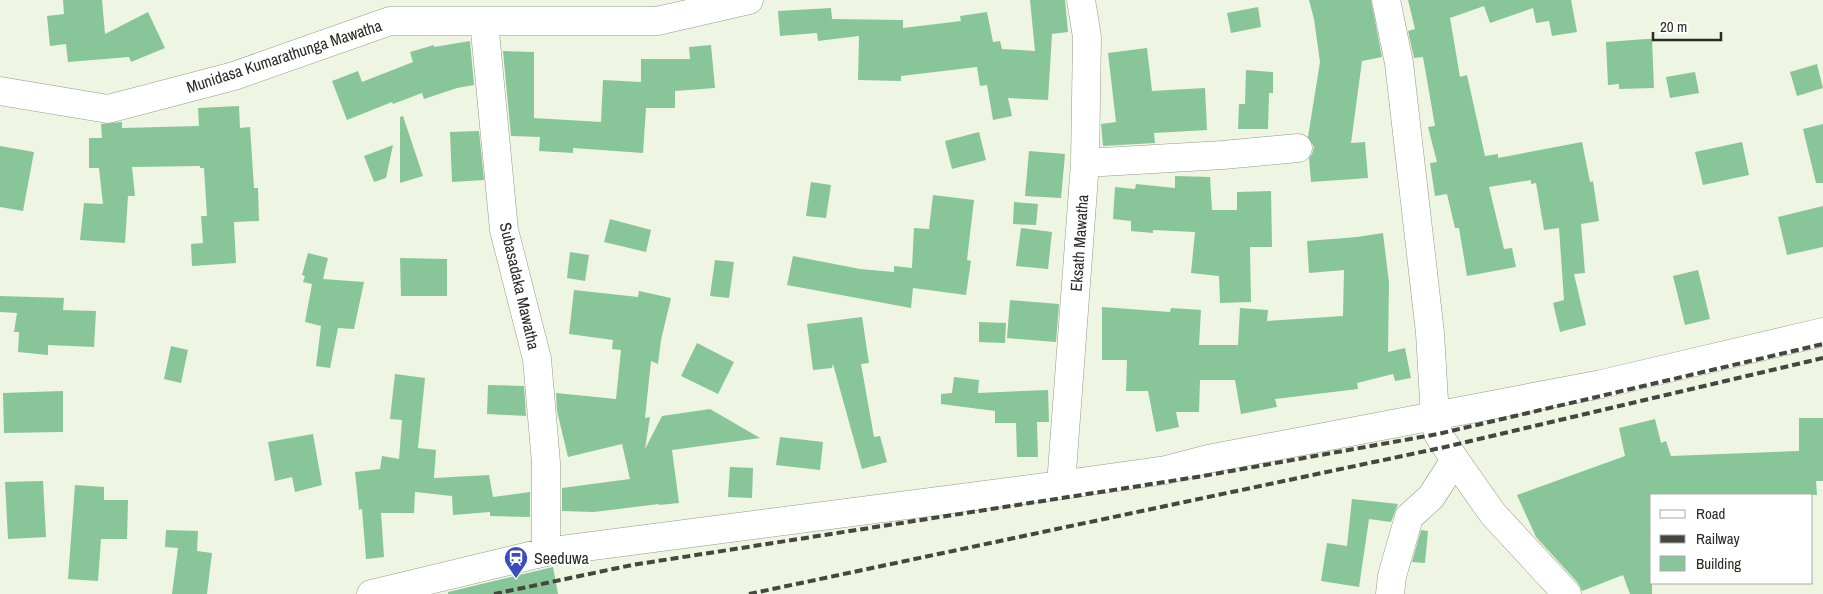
<svg xmlns="http://www.w3.org/2000/svg" width="1823" height="594" font-family="'Archivo Narrow',sans-serif">
	<style>
		.building { fill: #88c599 }
		.lines { fill: none; stroke-linecap: round; stroke-linejoin: round }
		.minor-casing { stroke: #949b89; stroke-width: 29 }
		.minor { stroke: #fff; stroke-width: 28 }
		.rail { stroke: #45473f; stroke-width: 4; stroke-dasharray: 8 4; stroke-linecap: butt }
		.labels { text-anchor: middle; stroke-width: 4.5; stroke-linejoin: round; paint-order: stroke }
		.street-label { font-size: 16px; fill: #292b24; stroke: #fff }
		.poi-label { font-size: 16px; fill: #292b24; stroke: #fff; text-anchor: start }
	</style>
	<rect width="100%" height="100%" fill="#eef5e2"/>
	<path class="building" d="M 63,0 L 102,0 L 105,34 L 148,12 L 165,48 L 131,62 L 129,57 L 68,62 L 66,44 L 50,46 L 47,16 L 64,14 Z
		M 1030,0 L 1065,0 L 1068,32 L 1052,34 L 1048,100 L 1008,98 L 1012,116 L 993,120 L 987,85 L 980,86 L 977,67 L 901,76 L 901,81 L 858,80 L 859,36 L 818,41 L 817,33 L 780,36 L 778,11 L 831,8 L 832,19 L 903,20 L 903,28 L 961,21 L 960,16 L 987,12 L 993,42 L 1000,41 L 1002,49 L 1035,51 Z
		M 1309,0 L 1371,0 L 1382,57 L 1362,61 L 1351,143 L 1365,142 L 1368,178 L 1311,182 L 1309,158 L 1312,154 L 1314,147 L 1308,137 L 1320,62 L 1314,19 Z
		M 1408,0 L 1571,0 L 1577,32 L 1552,36 L 1549,21 L 1536,23 L 1533,8 L 1490,23 L 1484,6 L 1450,18 L 1460,77 L 1467,75 L 1485,156 L 1498,154 L 1498,158 L 1582,142 L 1590,182 L 1593,181 L 1599,221 L 1581,224 L 1585,273 L 1574,274 L 1586,325 L 1560,332 L 1553,303 L 1564,300 L 1559,228 L 1544,230 L 1536,183 L 1531,184 L 1531,180 L 1489,187 L 1504,249 L 1512,248 L 1516,267 L 1467,276 L 1459,228 L 1455,228 L 1447,194 L 1435,196 L 1430,163 L 1437,162 L 1428,127 L 1435,126 L 1423,57 L 1414,58 L 1408,31 L 1415,29 Z
		M 1258,7 L 1261,27 L 1231,33 L 1227,13 Z
		M 1646,39 L 1652,39 L 1654,88 L 1619,89 L 1619,84 L 1608,85 L 1606,42 Z
		M 470,41 L 474,85 L 457,88 L 424,99 L 422,93 L 393,104 L 392,102 L 347,120 L 332,81 L 358,71 L 362,82 L 413,62 L 410,52 L 434,45 L 434,47 Z
		M 711,45 L 715,88 L 675,91 L 675,108 L 646,108 L 643,153 L 573,148 L 573,153 L 539,151 L 540,137 L 511,136 L 503,51 L 534,52 L 534,118 L 601,122 L 603,80 L 641,82 L 641,59 L 690,59 L 689,47 Z
		M 1147,48 L 1152,91 L 1205,88 L 1207,130 L 1154,133 L 1155,143 L 1103,146 L 1101,124 L 1116,122 L 1108,53 Z
		M 1817,64 L 1823,88 L 1797,96 L 1790,72 Z
		M 1246,70 L 1273,72 L 1273,93 L 1269,93 L 1268,129 L 1238,129 L 1239,104 L 1245,104 Z
		M 1695,72 L 1699,93 L 1670,98 L 1666,77 Z
		M 239,106 L 240,128 L 250,127 L 254,188 L 258,188 L 259,221 L 234,222 L 236,263 L 192,266 L 191,244 L 203,243 L 201,216 L 207,216 L 204,168 L 200,168 L 200,166 L 132,167 L 135,196 L 128,196 L 125,243 L 80,240 L 84,203 L 103,204 L 99,168 L 89,168 L 89,138 L 102,138 L 101,124 L 122,122 L 122,128 L 199,126 L 198,108 Z
		M 403,116 L 423,176 L 400,183 L 400,117 Z
		M 1823,124 L 1823,183 L 1816,183 L 1803,129 Z
		M 479,131 L 484,180 L 452,182 L 450,132 Z
		M 979,132 L 986,160 L 952,169 L 945,141 Z
		M 1742,142 L 1749,175 L 1703,185 L 1695,152 Z
		M 393,145 L 386,178 L 374,182 L 364,156 Z
		M 0,146 L 34,152 L 23,211 L 0,207 Z
		M 1029,151 L 1065,154 L 1061,198 L 1025,196 Z
		M 1175,176 L 1210,177 L 1212,210 L 1237,210 L 1237,192 L 1271,191 L 1272,247 L 1250,247 L 1251,302 L 1220,303 L 1219,276 L 1191,273 L 1195,232 L 1153,230 L 1153,233 L 1131,231 L 1131,221 L 1113,219 L 1115,187 L 1135,189 L 1136,184 L 1175,188 Z
		M 811,182 L 831,185 L 826,218 L 806,216 Z
		M 933,195 L 974,200 L 967,260 L 971,261 L 966,295 L 913,288 L 911,308 L 787,285 L 793,256 L 860,269 L 894,272 L 894,266 L 912,268 L 914,228 L 929,229 Z
		M 1014,202 L 1038,204 L 1036,225 L 1013,224 Z
		M 1823,206 L 1823,247 L 1787,255 L 1778,217 Z
		M 610,219 L 651,230 L 646,252 L 604,242 Z
		M 1021,228 L 1052,232 L 1048,269 L 1016,266 Z
		M 1383,233 L 1389,283 L 1388,352 L 1405,348 L 1411,378 L 1395,381 L 1393,374 L 1357,383 L 1358,389 L 1275,399 L 1277,407 L 1241,414 L 1235,380 L 1200,380 L 1199,412 L 1176,412 L 1179,427 L 1156,432 L 1148,391 L 1126,391 L 1127,360 L 1102,360 L 1102,307 L 1170,312 L 1171,308 L 1201,310 L 1199,345 L 1238,345 L 1240,308 L 1268,310 L 1267,321 L 1343,316 L 1344,270 L 1309,273 L 1307,241 L 1357,237 Z
		M 570,252 L 589,255 L 585,281 L 567,278 Z
		M 308,253 L 328,258 L 323,279 L 364,282 L 354,329 L 338,328 L 330,368 L 316,366 L 321,326 L 305,322 L 312,284 L 303,282 L 305,276 L 302,275 Z
		M 400,258 L 447,259 L 447,296 L 401,296 Z
		M 715,260 L 734,262 L 729,298 L 710,296 Z
		M 1698,270 L 1710,319 L 1685,325 L 1673,276 Z
		M 574,290 L 638,297 L 639,291 L 671,298 L 661,340 L 658,364 L 651,361 L 645,418 L 650,417 L 645,449 L 662,416 L 710,409 L 760,438 L 672,450 L 679,503 L 659,505 L 659,504 L 594,512 L 562,511 L 562,488 L 630,479 L 622,444 L 568,457 L 557,411 L 556,393 L 616,399 L 621,350 L 612,349 L 613,340 L 569,334 Z
		M 0,296 L 64,298 L 63,310 L 96,311 L 94,347 L 48,345 L 48,355 L 18,352 L 19,332 L 14,332 L 17,313 L 0,312 Z
		M 1010,300 L 1059,304 L 1056,342 L 1007,338 Z
		M 862,317 L 869,363 L 861,364 L 874,437 L 880,436 L 887,462 L 862,469 L 833,364 L 832,368 L 813,370 L 807,324 Z
		M 979,322 L 1006,323 L 1005,343 L 979,342 Z
		M 697,343 L 734,362 L 718,394 L 681,376 Z
		M 171,346 L 188,350 L 181,383 L 164,379 Z
		M 395,374 L 425,378 L 418,448 L 436,450 L 434,478 L 489,475 L 493,497 L 530,492 L 530,517 L 490,516 L 490,512 L 453,515 L 452,496 L 415,492 L 414,513 L 381,513 L 384,557 L 366,559 L 362,509 L 359,510 L 355,472 L 380,469 L 382,456 L 399,459 L 402,420 L 390,419 Z
		M 954,377 L 979,380 L 978,393 L 1048,390 L 1049,422 L 1037,422 L 1038,457 L 1017,457 L 1016,423 L 995,423 L 995,411 L 941,404 L 941,394 L 952,393 Z
		M 488,385 L 524,386 L 526,416 L 487,414 Z
		M 63,391 L 63,432 L 4,433 L 3,393 Z
		M 1799,418 L 1823,418 L 1823,481 L 1816,481 L 1817,495 L 1652,495 L 1652,594 L 1630,594 L 1623,575 L 1582,591 L 1578,583 L 1536,537 L 1517,495 L 1625,456 L 1619,428 L 1655,419 L 1661,443 L 1666,441 L 1671,456 L 1799,451 Z
		M 313,434 L 322,485 L 295,492 L 292,477 L 275,481 L 268,442 Z
		M 780,437 L 823,442 L 820,470 L 776,465 Z
		M 730,467 L 753,468 L 752,498 L 728,497 Z
		M 43,481 L 46,537 L 8,539 L 5,482 Z
		M 75,485 L 104,487 L 104,500 L 128,500 L 127,539 L 101,539 L 98,581 L 68,579 Z
		M 1352,499 L 1398,504 L 1391,522 L 1369,519 L 1359,587 L 1321,581 L 1327,543 L 1347,546 Z
		M 166,530 L 198,531 L 197,551 L 212,553 L 207,594 L 172,594 L 178,548 L 165,547 Z
		M 1421,530 L 1428,531 L 1425,563 L 1412,562 Z
		M 553,567 L 558,594 L 448,594 L 448,592 Z"/>
	<g class="lines">
		<g class="minor-casing">
			<path id="minor" d="M 1386,0 L 1399,63 L 1430,333 L 1435,417 L 1438,434 L 1455,460 L 1493,514 L 1567,594
				M 484,21 L 504,230 L 537,359 L 546,463 L 546,552
				M 0,91 L 108,109 L 234,76 L 390,21 L 657,21 L 749,0
				M 1085,163 L 1223,155 L 1298,148
				M 1061,485 L 1085,163 L 1087,37 L 1081,0
				M 371,594 L 546,552 L 1061,485 L 1166,470 L 1208,459 L 1602,384 L 1823,332
				M 1390,594 L 1392,576 L 1409,517 L 1431,497 L 1455,460"/>
		</g>
		<use href="#minor" class="minor"/>
		<path class="rail" d="M 494,594 L 632,565 L 1203,476 L 1438,434 L 1823,344
			M 749,594 L 1445,447 L 1823,358"/>
	</g>
	<defs>
		<g id="station-pin" transform="scale(1.25)"><path d="M0 17L-7.5 6A9.5 9.5 0 1 1 7.5 6Z" fill="#394dbf" stroke="#fff"/><path d="M-3-6H3Q5-6 5-4V2Q5 4 3 4L4.5 6H3L1.5 4h-3L-3 6H-4.5L-3 4Q-5 4-5 2V-4Q-5-6-3-6ZM-3.5-4v3h7v-3ZM-3.5 1v1.5H-2V1ZM2 1v1.5H3.5V1Z" fill="#fff"/></g>
	</defs>
	<g fill-rule="evenodd">
		<use href="#station-pin" x="516" y="558"/>
	</g>
	<g class="labels">
		<g class="street-label">
			<text transform="translate(284 56) rotate(-18)" y="6">Munidasa Kumarathunga Mawatha</text>
			<text transform="translate(1079 243) rotate(-86)" y="6">Eksath Mawatha</text>
			<text transform="translate(520 286) rotate(77)" y="6">Subasadaka Mawatha</text>
		</g>
		<g class="poi-label">
			<text x="534" y="564">Seeduwa</text>
		</g>
	</g>
	<rect x="1650" y="494" width="162" height="90" fill="#ffffff" stroke="#a9aaa7"/>
	<rect x="1660" y="510" width="25" height="8" fill="#ffffff" stroke="#a9aaa7"/>
	<text x="1696" y="519" font-size="15" fill="#292b24">Road</text>
	<rect x="1660" y="535" width="25" height="8" fill="#45473f" stroke="#a9aaa7"/>
	<text x="1696" y="544" font-size="15" fill="#292b24">Railway</text>
	<rect x="1660" y="556" width="25" height="15" fill="#88c599" stroke="#a9aaa7"/>
	<text x="1696" y="569" font-size="15" fill="#292b24">Building</text>
	<path d="M1653 32v8h68v-8" fill="none" stroke="#292b24" stroke-width="2.5"/>
	<text x="1660" y="32" font-size="15" fill="#292b24" stroke="#ffffff" stroke-width="4" paint-order="stroke">20 m</text>
</svg>
